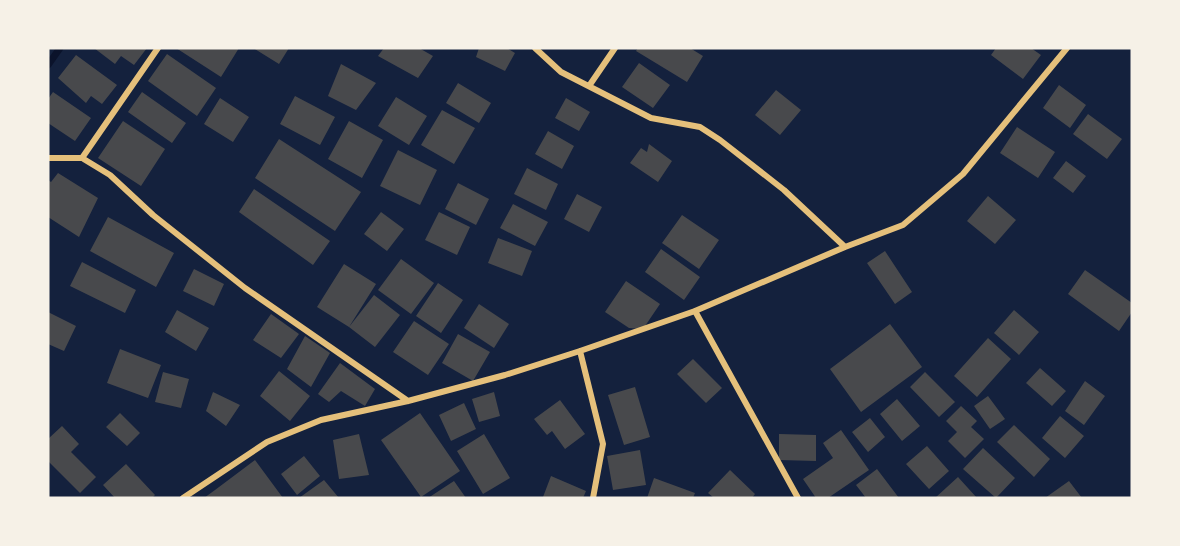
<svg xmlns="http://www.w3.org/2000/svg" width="1180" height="546" font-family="'IBM Plex Sans',sans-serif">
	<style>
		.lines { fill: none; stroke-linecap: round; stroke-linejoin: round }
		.stream { stroke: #0b132b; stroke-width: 7 }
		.building { fill: #48494c }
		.minor { stroke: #e5c07b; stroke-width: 6 }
	</style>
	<rect width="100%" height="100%" fill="#14213d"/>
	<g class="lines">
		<path class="stream" d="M 48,65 L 60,48"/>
	</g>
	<path class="building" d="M 94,48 L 147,48 L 134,65 L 121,56 L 115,64 Z
		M 176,48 L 239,48 L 221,77 Z
		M 253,48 L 289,48 L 279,64 Z
		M 384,48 L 419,48 L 433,56 L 418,78 L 378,56 Z
		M 479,48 L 507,48 L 515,53 L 505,71 L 476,57 Z
		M 638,48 L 690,48 L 703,56 L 687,82 L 636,51 Z
		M 996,48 L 1031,48 L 1041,55 L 1023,79 L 991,55 Z
		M 167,54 L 216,88 L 197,116 L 148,81 Z
		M 76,55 L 117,85 L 102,104 L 91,96 L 86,103 L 58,78 Z
		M 639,63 L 670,85 L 653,108 L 622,87 Z
		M 341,64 L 376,83 L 356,110 L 328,96 Z
		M 458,83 L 491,103 L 479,123 L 446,103 Z
		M 1059,85 L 1086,105 L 1070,128 L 1043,108 Z
		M 776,90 L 801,110 L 780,135 L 755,115 Z
		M 53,92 L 91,118 L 75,141 L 48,123 L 48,99 Z
		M 142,92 L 186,123 L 172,143 L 128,112 Z
		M 295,96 L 335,117 L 320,145 L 280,124 Z
		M 396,97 L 427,116 L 409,145 L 378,126 Z
		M 220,98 L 249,117 L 233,142 L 204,124 Z
		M 566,98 L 590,112 L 579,131 L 555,118 Z
		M 442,110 L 475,128 L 454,164 L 421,145 Z
		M 1088,114 L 1122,139 L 1107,159 L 1073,134 Z
		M 123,121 L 165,149 L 141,186 L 98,158 Z
		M 349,121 L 383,140 L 362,178 L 328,159 Z
		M 1017,127 L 1055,152 L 1038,178 L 1000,153 Z
		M 548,131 L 574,146 L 562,169 L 535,154 Z
		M 279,139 L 361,192 L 335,231 L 255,178 Z
		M 649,144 L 672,161 L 658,182 L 630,163 L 641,148 L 647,152 Z
		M 398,150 L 437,170 L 420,205 L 380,186 Z
		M 1066,161 L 1086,176 L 1073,193 L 1053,178 Z
		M 527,168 L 558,184 L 546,210 L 514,194 Z
		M 58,173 L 98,198 L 79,237 L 48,217 L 48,180 L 51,182 Z
		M 458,183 L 489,199 L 476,225 L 445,209 Z
		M 254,189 L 330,241 L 313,265 L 239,212 Z
		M 577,194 L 602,207 L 589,232 L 564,219 Z
		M 988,196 L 1016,220 L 995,244 L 967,221 Z
		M 513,204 L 548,222 L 535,246 L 500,228 Z
		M 381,212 L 404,229 L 387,251 L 364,234 Z
		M 439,212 L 470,227 L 457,255 L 425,240 Z
		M 682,215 L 719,240 L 699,269 L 662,243 Z
		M 108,217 L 174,253 L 156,287 L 90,251 Z
		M 498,238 L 532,251 L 522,276 L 488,263 Z
		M 661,249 L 700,277 L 684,300 L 645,272 Z
		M 885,251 L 912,292 L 895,304 L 867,263 Z
		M 401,259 L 434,283 L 411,314 L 378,290 Z
		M 82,262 L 136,290 L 125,313 L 70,286 Z
		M 344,264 L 376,284 L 349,327 L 317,307 Z
		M 194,269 L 224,284 L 214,306 L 183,291 Z
		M 1085,270 L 1132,303 L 1132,312 L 1119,331 L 1068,294 Z
		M 626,281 L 660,304 L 643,329 L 629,328 L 605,312 Z
		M 438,283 L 463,300 L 441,333 L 416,316 Z
		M 374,295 L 400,315 L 375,347 L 349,327 Z
		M 479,304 L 509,324 L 494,348 L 464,328 Z
		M 177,310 L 209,328 L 196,351 L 165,332 Z
		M 1014,310 L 1039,332 L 1019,355 L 994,333 Z
		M 48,312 L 76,326 L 64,351 L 48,344 Z
		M 271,314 L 299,334 L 281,358 L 253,340 Z
		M 414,321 L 449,344 L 428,375 L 393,352 Z
		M 890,324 L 922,367 L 861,412 L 830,369 Z
		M 458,334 L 490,352 L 473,381 L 442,363 Z
		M 305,336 L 330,353 L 311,387 L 287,369 Z
		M 988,338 L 1011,359 L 977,397 L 954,376 Z
		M 120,349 L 161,365 L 148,398 L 107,383 Z
		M 693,359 L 722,388 L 706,403 L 677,374 Z
		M 340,363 L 375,389 L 365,406 L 341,391 L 329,402 L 318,394 Z
		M 1040,368 L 1066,391 L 1052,406 L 1026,383 Z
		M 279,371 L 310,396 L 290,421 L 260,396 Z
		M 163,372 L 189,379 L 181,408 L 155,402 Z
		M 925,372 L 955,402 L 939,417 L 910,387 Z
		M 1085,381 L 1105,396 L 1084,425 L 1065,411 Z
		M 635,387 L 650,437 L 624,445 L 608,395 Z
		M 213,392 L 240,405 L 226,426 L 206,411 Z
		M 494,392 L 500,416 L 479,422 L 472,399 Z
		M 988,396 L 1005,419 L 990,429 L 974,406 Z
		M 897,399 L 920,426 L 902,441 L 880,414 Z
		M 560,400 L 585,434 L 565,449 L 552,431 L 547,435 L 534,419 Z
		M 464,403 L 476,429 L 451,441 L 439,415 Z
		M 961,406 L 977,421 L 971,427 L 984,439 L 965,458 L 948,441 L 957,432 L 946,421 Z
		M 120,413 L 140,433 L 127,446 L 106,427 Z
		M 420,413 L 460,471 L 421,497 L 381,440 Z
		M 1060,416 L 1084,436 L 1065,458 L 1042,438 Z
		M 870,418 L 885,437 L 868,452 L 852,432 Z
		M 1014,425 L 1050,459 L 1034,477 L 997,442 Z
		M 62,426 L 79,444 L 71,452 L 96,477 L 80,493 L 48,461 L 48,439 Z
		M 841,430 L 869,470 L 828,498 L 816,498 L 803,479 L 833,458 L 823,443 Z
		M 359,434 L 369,475 L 339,479 L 333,440 Z
		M 484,434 L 510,478 L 483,494 L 457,451 Z
		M 779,434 L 816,435 L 816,461 L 779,460 Z
		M 927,446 L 949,471 L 929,489 L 906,464 Z
		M 983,448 L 1015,478 L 996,498 L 963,469 Z
		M 640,450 L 646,485 L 613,490 L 607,456 Z
		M 304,456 L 320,476 L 297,495 L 281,474 Z
		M 255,460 L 283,498 L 204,498 L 215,490 Z
		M 126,464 L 155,495 L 152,498 L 115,498 L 103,485 Z
		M 877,469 L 899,498 L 866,498 L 856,485 Z
		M 730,470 L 755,494 L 752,498 L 714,498 L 708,493 Z
		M 551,476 L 586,491 L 583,498 L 543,497 Z
		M 958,477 L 977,498 L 935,498 Z
		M 654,478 L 695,493 L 693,498 L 647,498 Z
		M 324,480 L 339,498 L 299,498 Z
		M 454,481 L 466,498 L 428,498 Z
		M 1069,481 L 1082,498 L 1045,498 Z"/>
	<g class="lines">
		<path class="minor" d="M 535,48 L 561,72 L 651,118 L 700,127 L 720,140 L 784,190 L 845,247
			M 589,86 L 615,48
			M 48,158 L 82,158 L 110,175 L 153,215 L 245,288 L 408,401
			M 82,158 L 158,48
			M 695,311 L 798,498
			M 580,351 L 603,444 L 593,498
			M 183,498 L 267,442 L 321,420 L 408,401 L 505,375 L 580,351 L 695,311 L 845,247 L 903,225 L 963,174 L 1067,48"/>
	</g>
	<rect width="1180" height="546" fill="none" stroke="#f6f1e7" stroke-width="99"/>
</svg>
